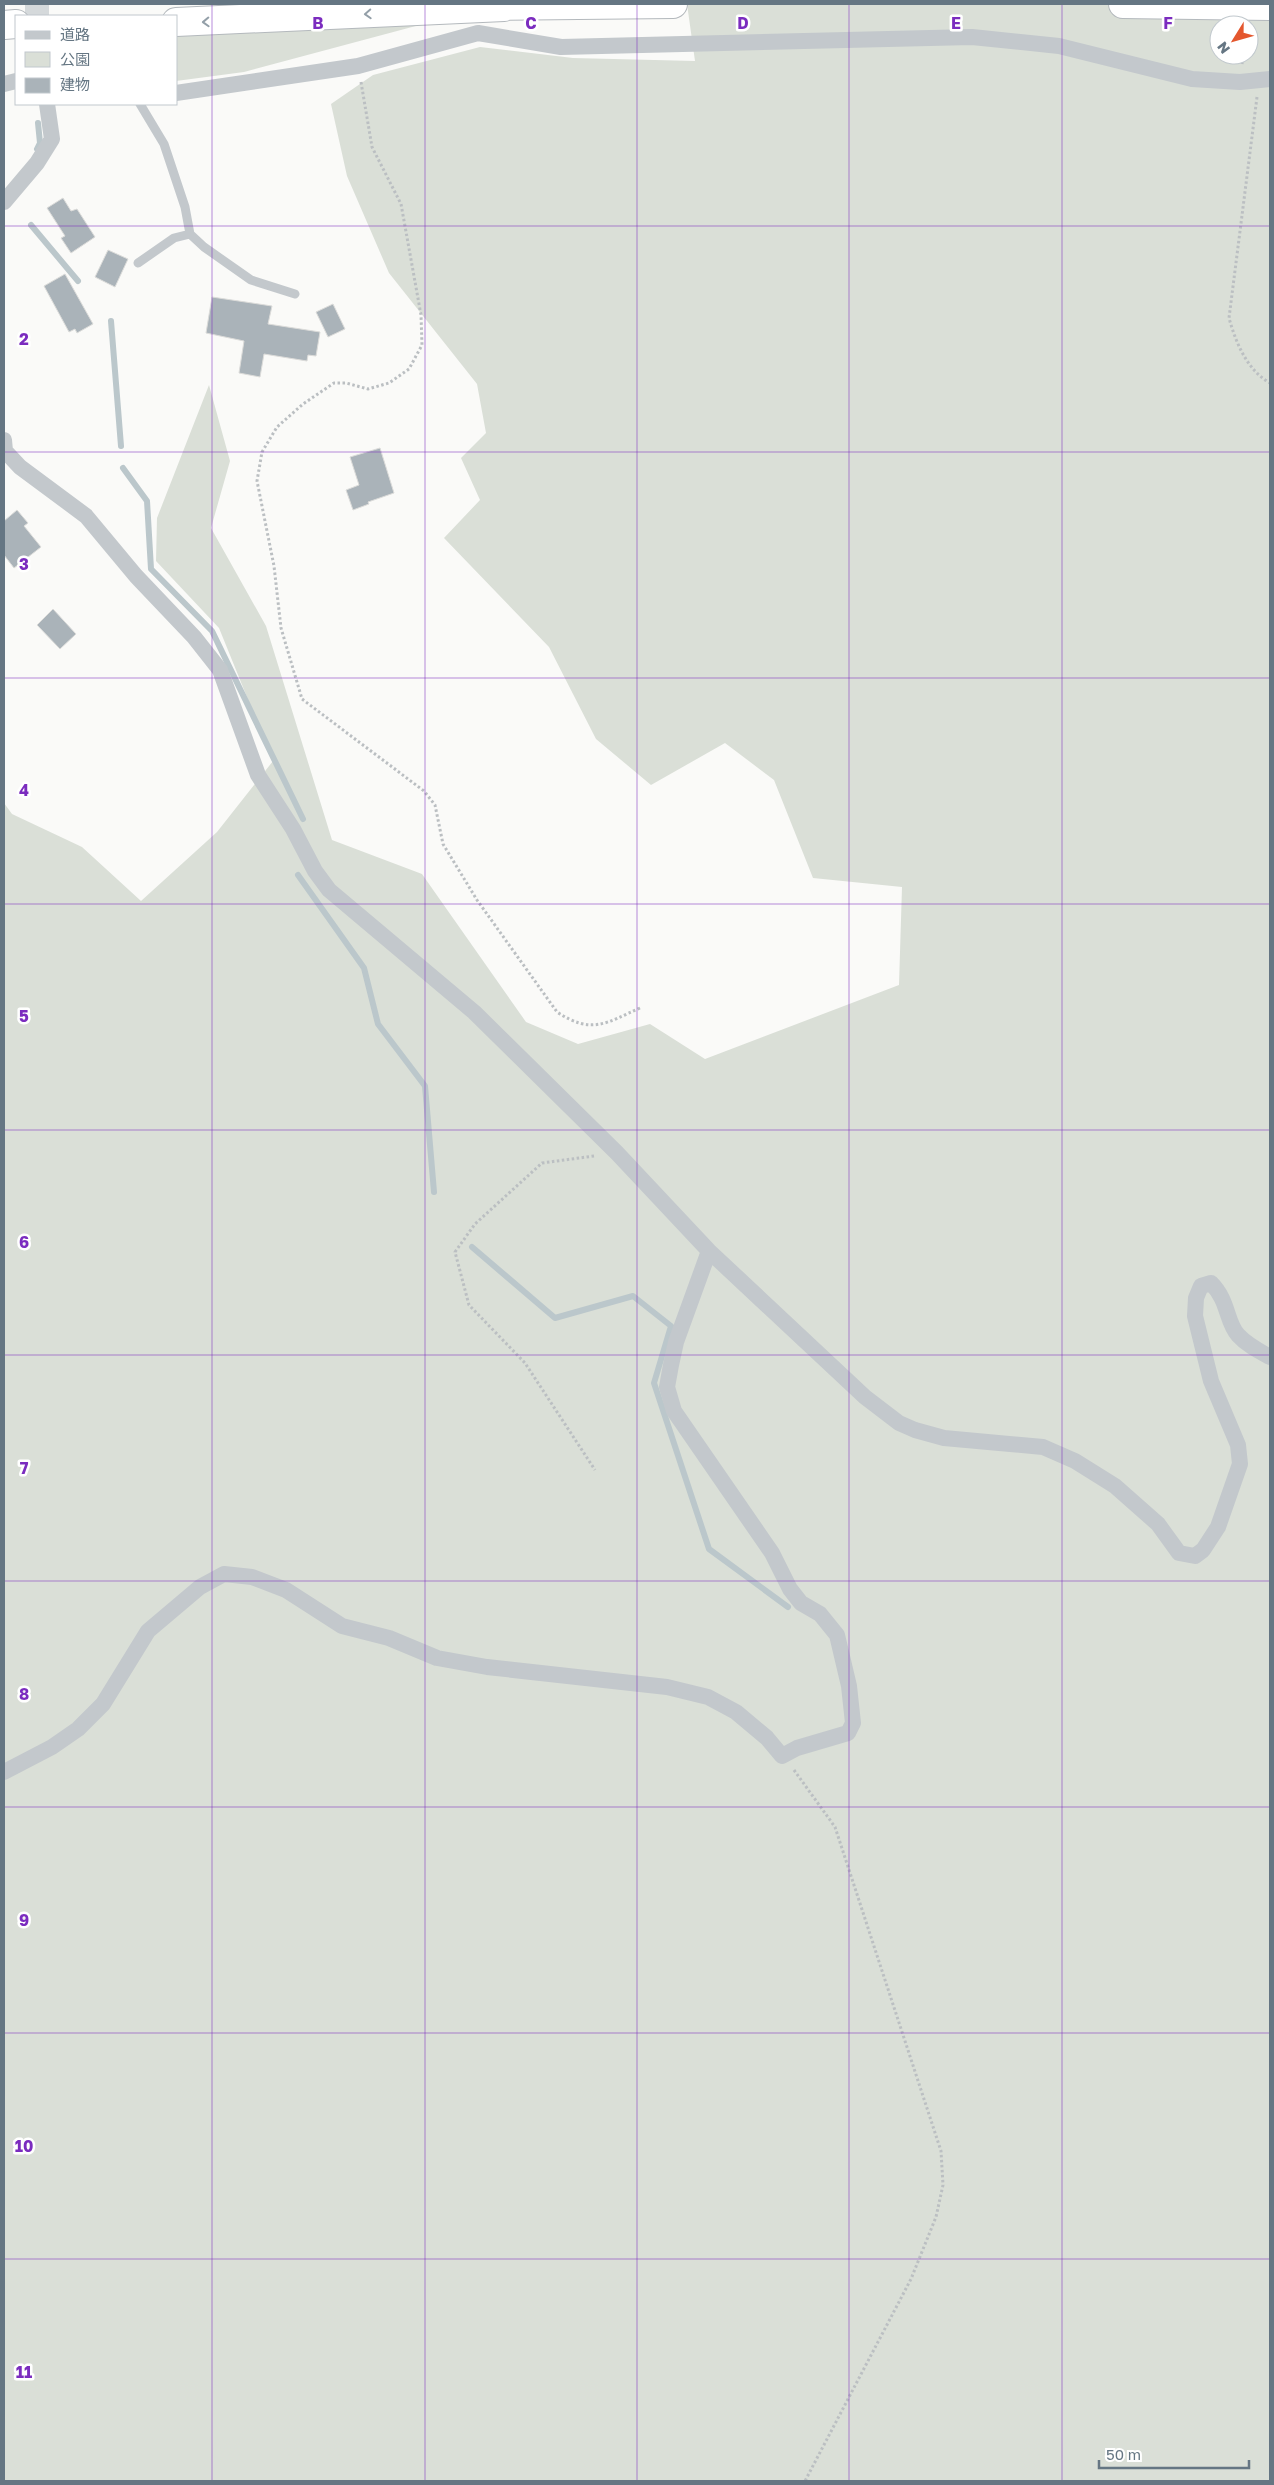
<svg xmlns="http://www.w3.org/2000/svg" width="1274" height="2485" font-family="'Golos Text','Noto Sans JP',sans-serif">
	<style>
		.green { fill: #dadfd7; fill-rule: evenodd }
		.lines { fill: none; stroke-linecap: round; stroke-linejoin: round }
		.stream { stroke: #bbc7cb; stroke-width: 6 }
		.building { fill: #aab3b9; stroke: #dcdcda }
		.secondary-tunnel { stroke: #d5d9db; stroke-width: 24; stroke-dasharray: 24 12; stroke-linecap: butt }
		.highway-casing { stroke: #b4b9bd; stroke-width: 30 }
		.path { stroke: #bbbfc2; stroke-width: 3; stroke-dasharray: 2.5 2.5; stroke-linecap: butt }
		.lane { stroke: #c3c8cc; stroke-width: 9 }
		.street { stroke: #c3c8cc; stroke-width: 16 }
		.highway { stroke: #fff; stroke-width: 28 }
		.oneway { stroke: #939fa8 }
		.grid { fill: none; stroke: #7b2cbf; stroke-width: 1; stroke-opacity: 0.55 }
		.grid-label { font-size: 16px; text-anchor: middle; font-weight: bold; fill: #7b2cbf; stroke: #fff; stroke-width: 5; stroke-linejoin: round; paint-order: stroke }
	</style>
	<rect width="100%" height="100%" fill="#fafaf8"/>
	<path class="green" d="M 687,4 L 1270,4 L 1270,2481 L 4,2481 L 4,803 L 12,814 L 82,847 L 141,901 L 217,832 L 273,761 L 219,628 L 156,561 L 157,518 L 209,385 L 230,461 L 211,528 L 266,626 L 332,840 L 422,874 L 526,1022 L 578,1044 L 650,1024 L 705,1059 L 899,985 L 902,887 L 813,878 L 774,780 L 725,743 L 651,785 L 596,739 L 549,647 L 444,538 L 480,500 L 461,458 L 486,433 L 477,384 L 389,273 L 347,176 L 331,104 L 373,75 L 480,47 L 573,58 L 695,61 ZM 1219,25 L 1249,25 L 1249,55 L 1219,55 Z
		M 427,23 L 244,72 L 176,81 L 176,35 Z"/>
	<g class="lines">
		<path class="stream" d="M 37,149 L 40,143 L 38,123
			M 31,225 L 78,281
			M 111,321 L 121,446
			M 123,468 L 147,501 L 151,569 L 212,631 L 303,819
			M 298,875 L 364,968 L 378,1024 L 425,1086 L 434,1192
			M 472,1247 L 555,1318 L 633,1296 L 671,1326 L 654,1383 L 709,1549 L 788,1607"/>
	</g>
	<path class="building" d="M 63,198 L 71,211 L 77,209 L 95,237 L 71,253 L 61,238 L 65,236 L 47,208 Z
		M 108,250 L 128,259 L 115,287 L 95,277 Z
		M 65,274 L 93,324 L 77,333 L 75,329 L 69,332 L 44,286 Z
		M 212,297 L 272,306 L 268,324 L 320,332 L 316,356 L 308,355 L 307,361 L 264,354 L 260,377 L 239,373 L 244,341 L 206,333 Z
		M 333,304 L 345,329 L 328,337 L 316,312 Z
		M 380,448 L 394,493 L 368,502 L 369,504 L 353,510 L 346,490 L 359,485 L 350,457 Z
		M 17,510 L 28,523 L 24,526 L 41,547 L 14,568 L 4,555 L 4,521 Z
		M 53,609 L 76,634 L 60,649 L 37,625 Z"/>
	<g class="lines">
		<path class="secondary-tunnel" d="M 37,16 L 37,4"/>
		<g class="highway-casing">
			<path id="highway" d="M 1123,4 L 1270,6
				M 485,6 L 673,4
				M 176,22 L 504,7
				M 4,25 L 16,24"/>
		</g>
		<path class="path" d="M 1242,64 L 1243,55
			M 361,82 L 372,147 L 401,204 L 421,315 L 422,345 L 409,369 L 389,383 L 368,389 L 346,383 L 334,383 L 303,404 L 277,427 L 262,452 L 257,481 L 274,566 L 281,628 L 302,699 L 424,791 L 435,805 L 443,844 L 477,900 L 557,1012 C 592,1035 606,1023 640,1008
			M 1257,97 L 1229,318 C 1236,343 1247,370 1270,383
			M 594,1156 L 542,1163 L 475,1224 L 455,1252 L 469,1305 L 525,1363 L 595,1470
			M 794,1770 L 835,1827 L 941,2151 L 943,2185 L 936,2217 L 911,2279 L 805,2481"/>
		<path class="lane" d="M 140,104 L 164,144 L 185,207 L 190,234 L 204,247 L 251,280 L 295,294
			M 138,263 L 174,238 L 190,234"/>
		<path class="street" d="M 4,84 L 16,81
			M 176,93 L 358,66 L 478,33 L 561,47 L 972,37 L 1059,46 L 1192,79 L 1240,82 L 1270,79
			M 4,202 L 37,163 L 52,139 L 47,104
			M 4,440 L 5,451 L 20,467 L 86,516 L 136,576 L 194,637 L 220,670 L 258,775 L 293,829 L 315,871 L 329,890 L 474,1012 L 617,1153 L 709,1251 L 865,1397 L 899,1423 L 915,1430 L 944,1438 L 1043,1447 L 1075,1461 L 1115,1486 L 1158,1524 L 1179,1553 L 1195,1556 L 1203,1550 L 1218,1527 L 1240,1464 L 1238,1445 L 1211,1381 L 1195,1316 L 1196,1298 L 1201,1286 L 1211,1283 C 1229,1301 1226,1322 1238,1335 C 1247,1345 1259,1351 1270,1357
			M 4,1772 L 52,1747 L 78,1729 L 103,1704 L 148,1631 L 200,1587 L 224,1574 L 252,1577 L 286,1590 L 342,1626 L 389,1638 L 437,1658 L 487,1667 L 667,1687 L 708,1697 L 736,1712 L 767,1738 L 782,1756 L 797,1748 L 848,1733 L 853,1723 L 849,1686 L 837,1635 L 820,1614 L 801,1603 L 790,1589 L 772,1553 L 674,1411 L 667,1387 L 671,1365 L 676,1342 L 709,1251"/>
		<use href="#highway" class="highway"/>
	</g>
	<defs><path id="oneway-chevron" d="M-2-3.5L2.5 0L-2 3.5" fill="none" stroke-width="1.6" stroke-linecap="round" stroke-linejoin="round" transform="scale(1.25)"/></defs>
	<g class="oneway">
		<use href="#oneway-chevron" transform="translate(368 14) rotate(177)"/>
		<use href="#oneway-chevron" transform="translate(206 22) rotate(178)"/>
	</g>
	<path class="grid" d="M 212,4 L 212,2481M 425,4 L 425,2481M 637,4 L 637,2481M 849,4 L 849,2481M 1062,4 L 1062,2481M 4,226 L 1270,226M 4,452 L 1270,452M 4,678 L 1270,678M 4,904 L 1270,904M 4,1130 L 1270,1130M 4,1355 L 1270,1355M 4,1581 L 1270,1581M 4,1807 L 1270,1807M 4,2033 L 1270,2033M 4,2259 L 1270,2259"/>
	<g class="grid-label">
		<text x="318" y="29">B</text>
		<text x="531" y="29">C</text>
		<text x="743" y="29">D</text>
		<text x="956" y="29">E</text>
		<text x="1168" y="29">F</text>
		<text x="24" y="345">2</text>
		<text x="24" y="570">3</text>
		<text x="24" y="796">4</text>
		<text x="24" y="1022">5</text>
		<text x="24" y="1248">6</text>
		<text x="24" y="1474">7</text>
		<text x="24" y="1700">8</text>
		<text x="24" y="1926">9</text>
		<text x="24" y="2152">10</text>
		<text x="24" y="2378">11</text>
	</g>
	<rect width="1274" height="2485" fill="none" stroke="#657683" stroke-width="10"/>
	<rect x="15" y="15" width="162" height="90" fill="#ffffff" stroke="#c1c8cd"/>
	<rect x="25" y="31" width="25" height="8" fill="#c3c8cc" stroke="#c1c8cd"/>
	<text x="60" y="40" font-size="15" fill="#657683">道路</text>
	<rect x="25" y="52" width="25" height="15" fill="#dadfd7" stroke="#c1c8cd"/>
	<text x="60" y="65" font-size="15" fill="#657683">公園</text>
	<rect x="25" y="78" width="25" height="15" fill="#aab3b9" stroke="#c1c8cd"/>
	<text x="60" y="90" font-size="15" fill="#657683">建物</text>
	<g transform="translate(1234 40) rotate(233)"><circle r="24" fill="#ffffff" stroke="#c1c8cd"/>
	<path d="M0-4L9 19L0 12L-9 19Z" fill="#e4572e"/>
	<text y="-8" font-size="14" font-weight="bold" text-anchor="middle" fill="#657683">N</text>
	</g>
	<path d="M1099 2460v8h150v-8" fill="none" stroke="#657683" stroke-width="2.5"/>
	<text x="1106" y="2460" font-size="15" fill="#657683" stroke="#ffffff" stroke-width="4" paint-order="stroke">50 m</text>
</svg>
